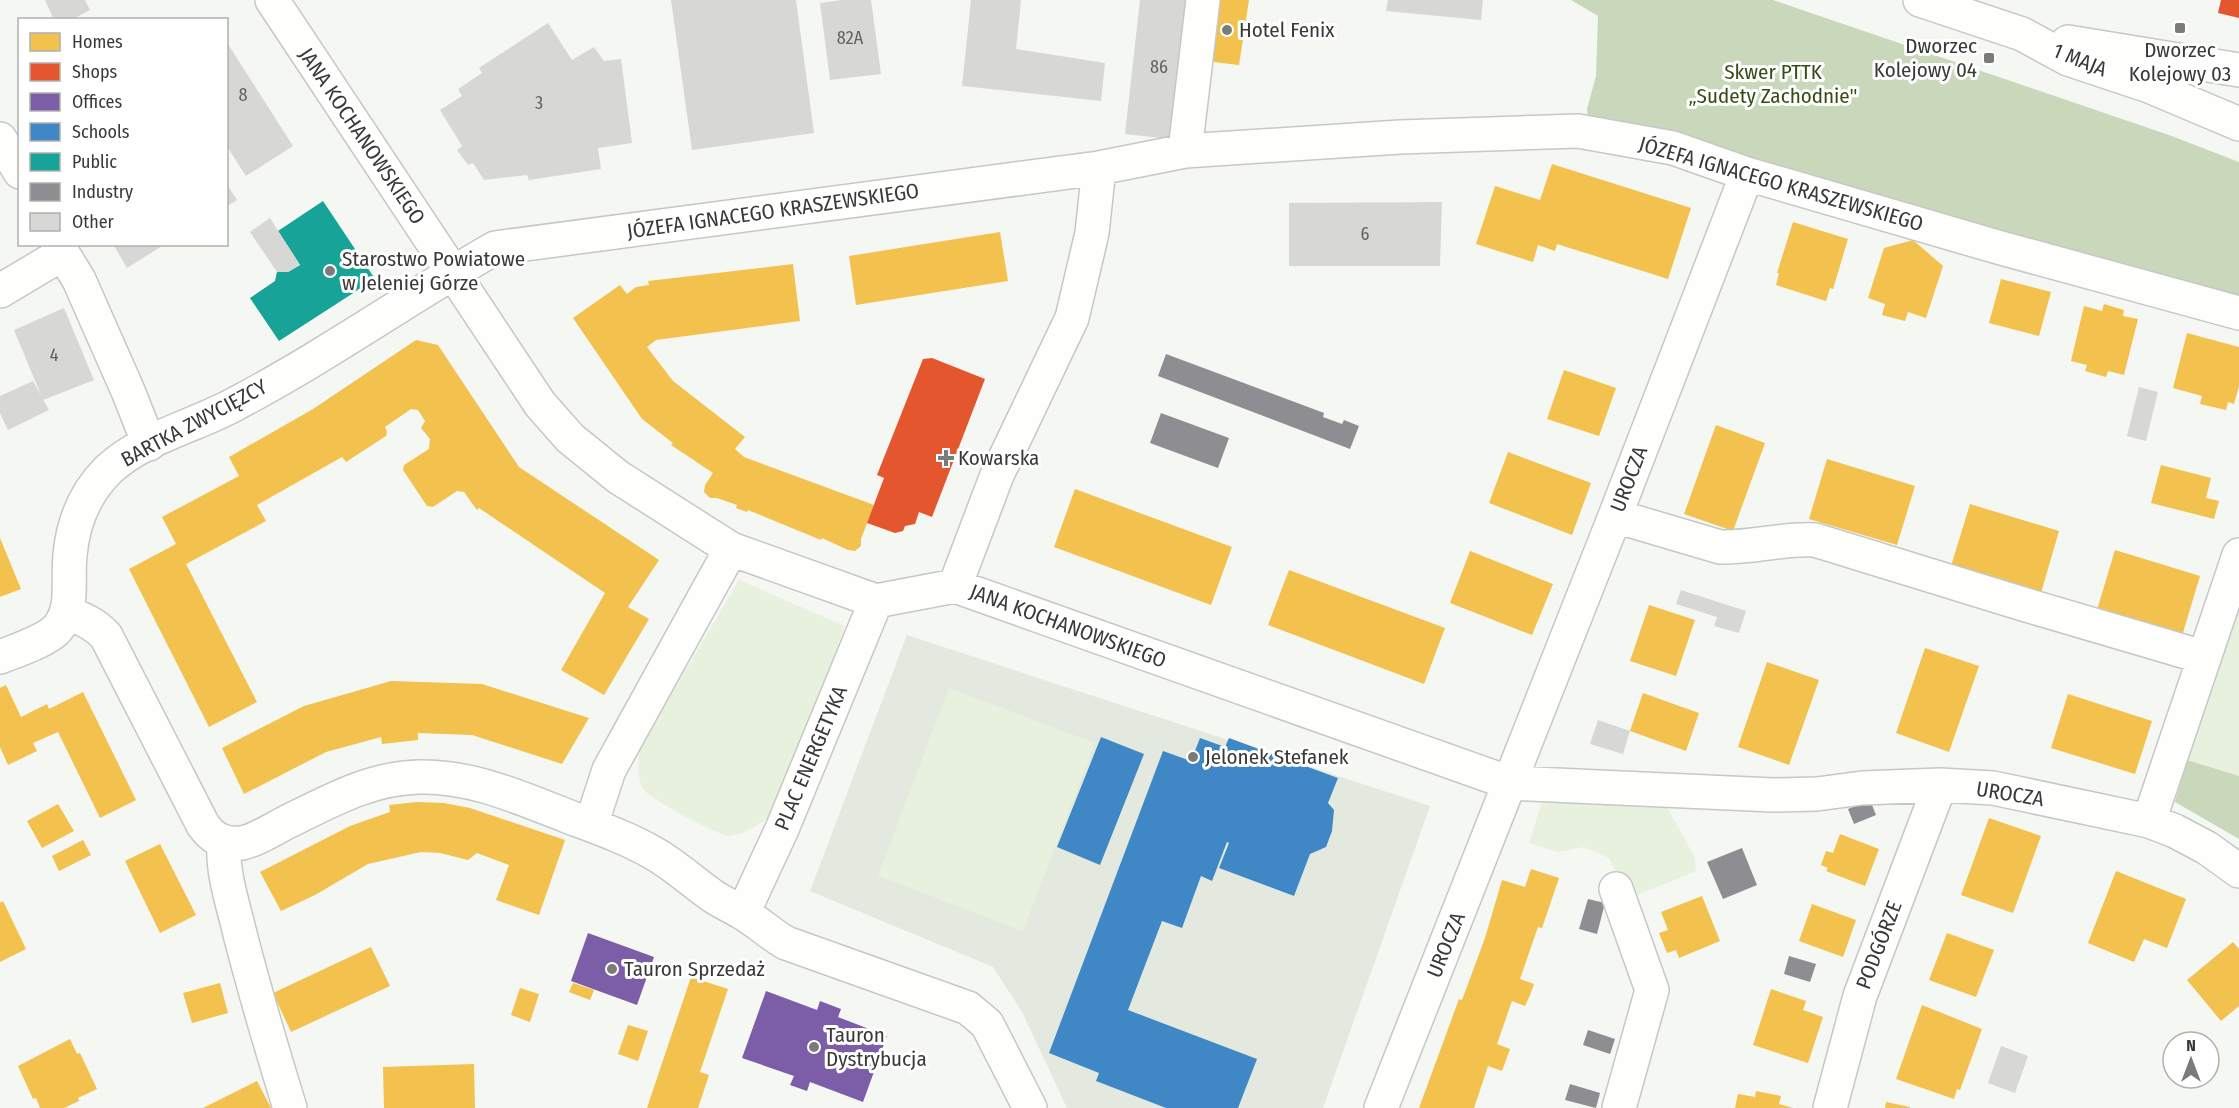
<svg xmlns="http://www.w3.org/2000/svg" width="2239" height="1108" font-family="'Fira Sans Condensed',sans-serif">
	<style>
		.built { fill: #e4e9e0 }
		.green { fill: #e7f1dd }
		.forest { fill: #c9d8ba }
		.homes { fill: #f2c14e }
		.shops { fill: #e4572e }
		.offices { fill: #7b5ea7 }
		.schools { fill: #3f88c5 }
		.public { fill: #17a398 }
		.industry { fill: #8d8d92 }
		.building { fill: #d7d8d6 }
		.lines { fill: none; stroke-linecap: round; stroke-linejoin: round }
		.minor-casing { stroke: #c6c8c5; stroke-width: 36 }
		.minor { stroke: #fefefd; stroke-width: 33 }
		.poi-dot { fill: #7b7c79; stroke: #fff; stroke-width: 2 }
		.labels { text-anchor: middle; stroke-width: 6; stroke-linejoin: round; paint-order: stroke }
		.number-label { font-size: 18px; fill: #606260 }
		.poi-label { font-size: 21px; fill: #393a38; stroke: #fff; text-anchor: start }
		.street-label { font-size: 21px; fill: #393a38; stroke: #fff }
		.park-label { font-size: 21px; fill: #354c15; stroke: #fff }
	</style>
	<rect width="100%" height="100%" fill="#f5f7f3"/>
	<path class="built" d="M 907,635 L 1430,806 L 1323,1108 L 1067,1108 L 1022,1012 L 993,967 L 810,891 Z"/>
	<path class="green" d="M 2239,555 L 2239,776 L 2171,755 Z
		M 739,580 L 845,626 L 774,814 C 759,824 747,834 729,836 C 720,836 650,799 644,790 C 637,781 638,762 639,750 Z
		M 949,688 L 1095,743 L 1023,931 L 878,876 Z
		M 1543,799 L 1666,805 L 1695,858 L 1696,871 L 1628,899 L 1609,858 L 1584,847 L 1558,852 L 1529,843 Z"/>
	<path class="forest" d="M 1571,0 L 1773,0 L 2169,135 L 2239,162 L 2239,296 L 1588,118 L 1587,109 L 1596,76 L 1598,16 Z
		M 2187,760 L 2239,776 L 2239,839 L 2175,802 Z"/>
	<path class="homes" d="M 1214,0 L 1249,0 L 1239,65 L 1205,61 Z
		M 1552,164 L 1691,208 L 1668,279 L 1557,244 L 1555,251 L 1538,245 L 1533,262 L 1476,244 L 1495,186 L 1540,200 Z
		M 1793,222 L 1848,239 L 1833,289 L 1830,288 L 1826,301 L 1776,285 L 1779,273 L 1777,273 Z
		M 1000,232 L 1008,281 L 856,305 L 849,256 Z
		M 1913,240 L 1943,266 L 1926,318 L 1908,312 L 1905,321 L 1882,315 L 1885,304 L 1868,298 L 1884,248 Z
		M 793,264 L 800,321 L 656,340 L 647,347 L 673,381 L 745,437 L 735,449 L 744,457 L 874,505 L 861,539 L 861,546 L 855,551 L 848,550 L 822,538 L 821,540 L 748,510 L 747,512 L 736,508 L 737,505 L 717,498 L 710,498 L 704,492 L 705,485 L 713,473 L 671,445 L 673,443 L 642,419 L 573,318 L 620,285 L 627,294 L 636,287 L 649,285 L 648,281 Z
		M 2001,279 L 2051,292 L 2039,336 L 1989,323 Z
		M 2104,304 L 2124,310 L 2123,316 L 2138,319 L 2124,375 L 2108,371 L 2106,377 L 2085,371 L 2087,365 L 2071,361 L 2084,306 L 2102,311 Z
		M 2187,333 L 2239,347 L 2239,386 L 2234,404 L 2228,402 L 2226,410 L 2200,404 L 2202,396 L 2173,388 Z
		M 416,340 L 438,345 L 519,467 L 659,560 L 628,607 L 649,619 L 604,695 L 561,670 L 605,593 L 479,508 L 477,510 L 464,492 L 457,491 L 433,507 L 427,506 L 403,470 L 404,465 L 429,449 L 430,439 L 421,428 L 425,421 L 418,410 L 411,409 L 385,427 L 387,432 L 386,436 L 346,462 L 342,457 L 257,505 L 266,521 L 186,564 L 257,702 L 209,727 L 129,569 L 176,544 L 162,517 L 239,476 L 229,457 L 313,409 Z
		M 1564,370 L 1616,388 L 1599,436 L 1547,419 Z
		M 1716,425 L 1765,443 L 1733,531 L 1684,514 Z
		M 1508,452 L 1591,483 L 1572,535 L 1489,503 Z
		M 1827,459 L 1915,486 L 1897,545 L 1809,519 Z
		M 2161,465 L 2211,478 L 2206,498 L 2219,501 L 2214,519 L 2151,503 Z
		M 1075,489 L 1232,547 L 1211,605 L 1054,547 Z
		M 1970,504 L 2059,531 L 2041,593 L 1951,566 Z
		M 0,538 L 21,589 L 0,597 Z
		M 2115,550 L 2200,576 L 2182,636 L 2097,610 Z
		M 1470,551 L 1553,584 L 1532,635 L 1450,603 Z
		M 1289,570 L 1445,628 L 1424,684 L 1268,625 Z
		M 1649,605 L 1695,620 L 1676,676 L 1630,661 Z
		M 1925,648 L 1979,666 L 1949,752 L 1896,733 Z
		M 1767,662 L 1819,680 L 1789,765 L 1738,747 Z
		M 391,681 L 482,684 L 589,718 L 562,764 L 472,735 L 418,733 L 418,740 L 382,744 L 381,737 L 326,752 L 244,794 L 222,748 L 304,706 Z
		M 6,685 L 21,717 L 47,704 L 49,709 L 83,692 L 136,800 L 100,818 L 58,732 L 33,743 L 37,751 L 8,765 L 0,747 L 0,688 Z
		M 1643,693 L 1699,713 L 1686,751 L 1630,731 Z
		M 2068,694 L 2152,721 L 2135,774 L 2051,748 Z
		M 417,802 L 444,803 L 470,808 L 565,840 L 539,915 L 496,900 L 509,865 L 477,853 L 468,860 L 440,853 L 421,852 L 368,864 L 315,895 L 281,911 L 260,872 L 350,826 L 390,812 L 389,805 Z
		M 58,804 L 74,831 L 42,848 L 27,821 Z
		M 1989,818 L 2041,836 L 2013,913 L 1961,895 Z
		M 1840,834 L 1879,849 L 1865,886 L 1826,871 L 1828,868 L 1821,865 L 1826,851 L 1833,853 Z
		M 83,840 L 91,855 L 59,871 L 52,856 Z
		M 160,844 L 196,915 L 160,933 L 125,861 Z
		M 1531,869 L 1559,878 L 1542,928 L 1538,927 L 1520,979 L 1534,984 L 1530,995 L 1525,1006 L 1512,1001 L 1497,1044 L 1510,1049 L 1502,1071 L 1488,1066 L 1474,1108 L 1419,1108 L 1459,999 L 1462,1000 L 1485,938 L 1502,880 L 1525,887 Z
		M 2116,871 L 2186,899 L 2167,948 L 2144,939 L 2134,962 L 2088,943 Z
		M 1702,896 L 1720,941 L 1679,958 L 1676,950 L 1667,953 L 1659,933 L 1668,930 L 1661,912 Z
		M 3,901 L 26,949 L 0,962 L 0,903 Z
		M 1812,904 L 1856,920 L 1843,957 L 1799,941 Z
		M 1947,933 L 1994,950 L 1976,997 L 1929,980 Z
		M 2233,942 L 2239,949 L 2239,1006 L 2221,1021 L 2187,980 Z
		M 371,947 L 390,986 L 291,1032 L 273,993 Z
		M 691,977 L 728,989 L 700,1072 L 709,1075 L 698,1108 L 647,1108 Z
		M 220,983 L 228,1013 L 192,1023 L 183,993 Z
		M 573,983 L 594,990 L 590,1000 L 569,992 Z
		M 520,988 L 539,994 L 530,1022 L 511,1015 Z
		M 1771,989 L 1806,1001 L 1803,1010 L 1823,1017 L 1808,1063 L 1753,1045 Z
		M 1922,1005 L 1982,1029 L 1960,1090 L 1957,1089 L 1954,1099 L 1896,1079 Z
		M 628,1025 L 648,1031 L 638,1061 L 618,1054 Z
		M 70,1039 L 77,1054 L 80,1053 L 97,1089 L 78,1098 L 79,1101 L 64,1108 L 40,1108 L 36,1098 L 33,1099 L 18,1066 Z
		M 474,1064 L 475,1108 L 384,1108 L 383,1067 Z
		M 257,1081 L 271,1108 L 203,1108 Z
		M 1756,1091 L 1781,1096 L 1779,1104 L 1793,1108 L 1735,1108 L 1738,1094 L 1755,1097 Z
		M 1886,1102 L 1910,1107 L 1910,1108 L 1885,1108 Z"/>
	<path class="shops" d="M 2221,0 L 2239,0 L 2239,18 L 2218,13 Z
		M 932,358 L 985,379 L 932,517 L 919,512 L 915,524 L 905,526 L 903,531 L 895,533 L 867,523 L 884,478 L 877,475 L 923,359 Z"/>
	<path class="offices" d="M 588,933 L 654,957 L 637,1005 L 571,981 Z
		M 766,991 L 817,1010 L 820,1001 L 841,1009 L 838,1017 L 887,1036 L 863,1102 L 810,1082 L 807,1091 L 790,1085 L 794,1076 L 742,1058 Z"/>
	<path class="schools" d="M 1101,737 L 1144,754 L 1100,865 L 1057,847 Z
		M 1200,738 L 1225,747 L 1229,738 L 1338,778 L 1328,803 L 1334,810 L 1332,831 L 1326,847 L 1310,854 L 1294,896 L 1219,868 L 1229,843 L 1227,842 L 1212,881 L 1201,876 L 1182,928 L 1162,921 L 1128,1010 L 1257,1059 L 1238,1108 L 1166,1108 L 1096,1081 L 1099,1073 L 1049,1053 L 1163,751 L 1191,761 Z"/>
	<path class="public" d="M 323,201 L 375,279 L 279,341 L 250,298 L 275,281 L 277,272 L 288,272 L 300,265 L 278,231 Z"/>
	<path class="industry" d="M 1166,354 L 1324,413 L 1323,417 L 1342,424 L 1344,420 L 1359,426 L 1350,449 L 1158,376 Z
		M 1161,413 L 1229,438 L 1218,468 L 1150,443 Z
		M 1870,800 L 1876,815 L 1854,824 L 1848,809 Z
		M 1742,848 L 1757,885 L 1723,899 L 1707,862 Z
		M 1588,899 L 1605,903 L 1597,934 L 1579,929 Z
		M 1789,956 L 1816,964 L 1810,982 L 1784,974 Z
		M 1588,1030 L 1615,1039 L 1610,1054 L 1583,1045 Z
		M 1570,1084 L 1600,1093 L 1596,1108 L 1565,1100 Z"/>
	<path class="building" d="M 45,0 L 85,0 L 90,10 L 71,20 L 54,20 Z
		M 671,0 L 796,0 L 814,133 L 692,150 Z
		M 842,0 L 871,0 L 881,74 L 830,80 L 820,3 Z
		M 971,0 L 1021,0 L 1016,49 L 1105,63 L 1101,101 L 962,86 Z
		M 1140,0 L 1194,0 L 1178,140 L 1125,134 Z
		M 1388,0 L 1483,0 L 1481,20 L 1386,11 Z
		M 548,23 L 572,60 L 594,47 L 604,61 L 621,59 L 632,143 L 598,148 L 601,169 L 529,180 L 527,175 L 484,180 L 473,163 L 468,165 L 457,150 L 462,146 L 440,110 L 462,96 L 458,89 L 482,73 L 479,68 Z
		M 226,41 L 293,146 L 246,176 L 226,145 Z
		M 226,183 L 237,200 L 226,207 Z
		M 1442,202 L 1440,266 L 1289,266 L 1289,203 Z
		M 270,218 L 300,265 L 288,272 L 277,272 L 250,232 Z
		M 113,244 L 165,244 L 127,268 Z
		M 64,308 L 94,380 L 43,400 L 14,330 Z
		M 33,381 L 49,410 L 8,430 L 0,413 L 0,396 Z
		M 2139,387 L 2158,392 L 2146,441 L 2127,436 Z
		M 1681,590 L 1746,611 L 1739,633 L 1714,626 L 1717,617 L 1676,604 Z
		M 1598,720 L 1630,731 L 1623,754 L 1590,744 Z
		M 2001,1046 L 2028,1056 L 2015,1093 L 1988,1083 Z"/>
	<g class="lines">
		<g class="minor-casing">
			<path id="minor" d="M 272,0 L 540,404 L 570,438 L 618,477 L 731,549 L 876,601 L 955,586 L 1510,783 L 1773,795 L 1817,794 L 1862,788 L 1940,785 L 1993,788 L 2149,821 L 2175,831 L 2207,848 L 2239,871
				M 1920,0 L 2022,34 L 2068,59 L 2149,86 L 2239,124
				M 2068,42 L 2239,70
				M 0,139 L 20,172
				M 1185,151 L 1203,0
				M 57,244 L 79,280 L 128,391 L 149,444
				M 0,291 L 62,254
				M 1615,516 L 1720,547 C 1752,548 1783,538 1815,540 L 2023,604 L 2203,657
				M 955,586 L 997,475 L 1072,318 L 1092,233 L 1099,168
				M 68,613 C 83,619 95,624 106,636 L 203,825 C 213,839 224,845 242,843 C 257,840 273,829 287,822 C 330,801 370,778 419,777 C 472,776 518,797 567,816 C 596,827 628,838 655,854 C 674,865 692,881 710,894 C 719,901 731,906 741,912 C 757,921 770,934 786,943 L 968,1008 L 987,1024 L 1030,1108
				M 0,657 C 15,651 46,641 57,629 C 75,609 67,580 70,555 C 73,522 84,494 108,470 C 143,437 196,426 237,403 C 326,356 408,298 495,248 L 1099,168 L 1185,151 L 1400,137 L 1578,131 L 1673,148 L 1747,174 L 2001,248 L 2239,313
				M 2149,821 L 2239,555
				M 591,825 L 609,770 L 731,549
				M 224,843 C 222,873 233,904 240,934 C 255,992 272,1050 290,1108
				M 1616,889 L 1652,990 L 1619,1108
				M 743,913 L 782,829 L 876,601
				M 1381,1108 L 1615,516 L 1747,174
				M 1830,1108 L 1860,996 L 1940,785"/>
		</g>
		<use href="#minor" class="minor"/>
	</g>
	<g class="poi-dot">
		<rect x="2174" y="22" width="12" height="12" rx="3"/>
		<circle cx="1227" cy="30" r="6"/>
		<rect x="1983" y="52" width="12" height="12" rx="3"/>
		<circle cx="330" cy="271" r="6"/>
		<path d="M943 449h6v6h6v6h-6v6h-6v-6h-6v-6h6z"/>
		<circle cx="1193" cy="757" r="6"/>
		<circle cx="612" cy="969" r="6"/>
		<circle cx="814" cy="1047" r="6"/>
	</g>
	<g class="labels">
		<g class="number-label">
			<text x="850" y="44">82A</text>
			<text x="1159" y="73">86</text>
			<text x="243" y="101">8</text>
			<text x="539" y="109">3</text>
			<text x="1365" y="240">6</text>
			<text x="54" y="361">4</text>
		</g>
		<g class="poi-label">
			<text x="1239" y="37">Hotel Fenix</text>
			<text x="1977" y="53" text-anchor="end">Dworzec<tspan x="1977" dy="24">Kolejowy 04</tspan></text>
			<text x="2180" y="57" text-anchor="middle">Dworzec<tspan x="2180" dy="24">Kolejowy 03</tspan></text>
			<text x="342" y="266">Starostwo Powiatowe<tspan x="342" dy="24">w Jeleniej Górze</tspan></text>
			<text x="958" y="465">Kowarska</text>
			<text x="1205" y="764">Jelonek Stefanek</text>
			<text x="624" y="976">Tauron Sprzedaż</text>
			<text x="826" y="1042">Tauron<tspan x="826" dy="24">Dystrybucja</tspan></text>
		</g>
		<g class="street-label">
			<text transform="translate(2080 60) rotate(22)" y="7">1 MAJA</text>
			<text transform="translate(362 136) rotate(56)" y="7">JANA KOCHANOWSKIEGO</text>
			<text transform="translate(1781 184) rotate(16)" y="7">JÓZEFA IGNACEGO KRASZEWSKIEGO</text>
			<text transform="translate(773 211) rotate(-8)" y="7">JÓZEFA IGNACEGO KRASZEWSKIEGO</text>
			<text transform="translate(194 423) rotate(-28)" y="7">BARTKA ZWYCIĘZCY</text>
			<text transform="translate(1629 479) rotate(-69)" y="7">UROCZA</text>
			<text transform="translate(1068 626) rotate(20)" y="7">JANA KOCHANOWSKIEGO</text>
			<text transform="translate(811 758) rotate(-67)" y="7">PLAC ENERGETYKA</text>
			<text transform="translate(2010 794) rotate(9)" y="7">UROCZA</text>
			<text transform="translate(1446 945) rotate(-68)" y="7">UROCZA</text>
			<text transform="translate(1879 945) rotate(-69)" y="7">PODGÓRZE</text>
		</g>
		<g class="park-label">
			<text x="1773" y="79">Skwer PTTK<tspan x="1773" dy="24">„Sudety Zachodnie"</tspan></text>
		</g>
	</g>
	<rect x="18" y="18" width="210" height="228" fill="#ffffff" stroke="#b0b0af" stroke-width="1.5"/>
	<rect x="30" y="33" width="30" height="18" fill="#f2c14e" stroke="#b0b0af" stroke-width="1.5"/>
	<text x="72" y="48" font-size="18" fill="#393a38">Homes</text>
	<rect x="30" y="63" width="30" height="18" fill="#e4572e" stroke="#b0b0af" stroke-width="1.5"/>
	<text x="72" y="78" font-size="18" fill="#393a38">Shops</text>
	<rect x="30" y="93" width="30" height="18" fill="#7b5ea7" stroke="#b0b0af" stroke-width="1.5"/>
	<text x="72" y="108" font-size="18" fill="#393a38">Offices</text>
	<rect x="30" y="123" width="30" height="18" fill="#3f88c5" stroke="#b0b0af" stroke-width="1.5"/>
	<text x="72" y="138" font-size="18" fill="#393a38">Schools</text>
	<rect x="30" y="153" width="30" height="18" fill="#17a398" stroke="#b0b0af" stroke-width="1.5"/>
	<text x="72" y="168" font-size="18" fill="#393a38">Public</text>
	<rect x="30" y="183" width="30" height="18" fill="#8d8d92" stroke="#b0b0af" stroke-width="1.5"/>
	<text x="72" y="198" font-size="18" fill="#393a38">Industry</text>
	<rect x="30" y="213" width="30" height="18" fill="#d7d8d6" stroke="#b0b0af" stroke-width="1.5"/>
	<text x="72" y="228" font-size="18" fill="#393a38">Other</text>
	<g transform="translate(2191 1060)"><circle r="28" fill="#ffffff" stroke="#b0b0af" stroke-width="1.5"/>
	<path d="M0-4.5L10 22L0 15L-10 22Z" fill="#7b7c79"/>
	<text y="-9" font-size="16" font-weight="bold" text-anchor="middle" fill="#393a38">N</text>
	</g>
</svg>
